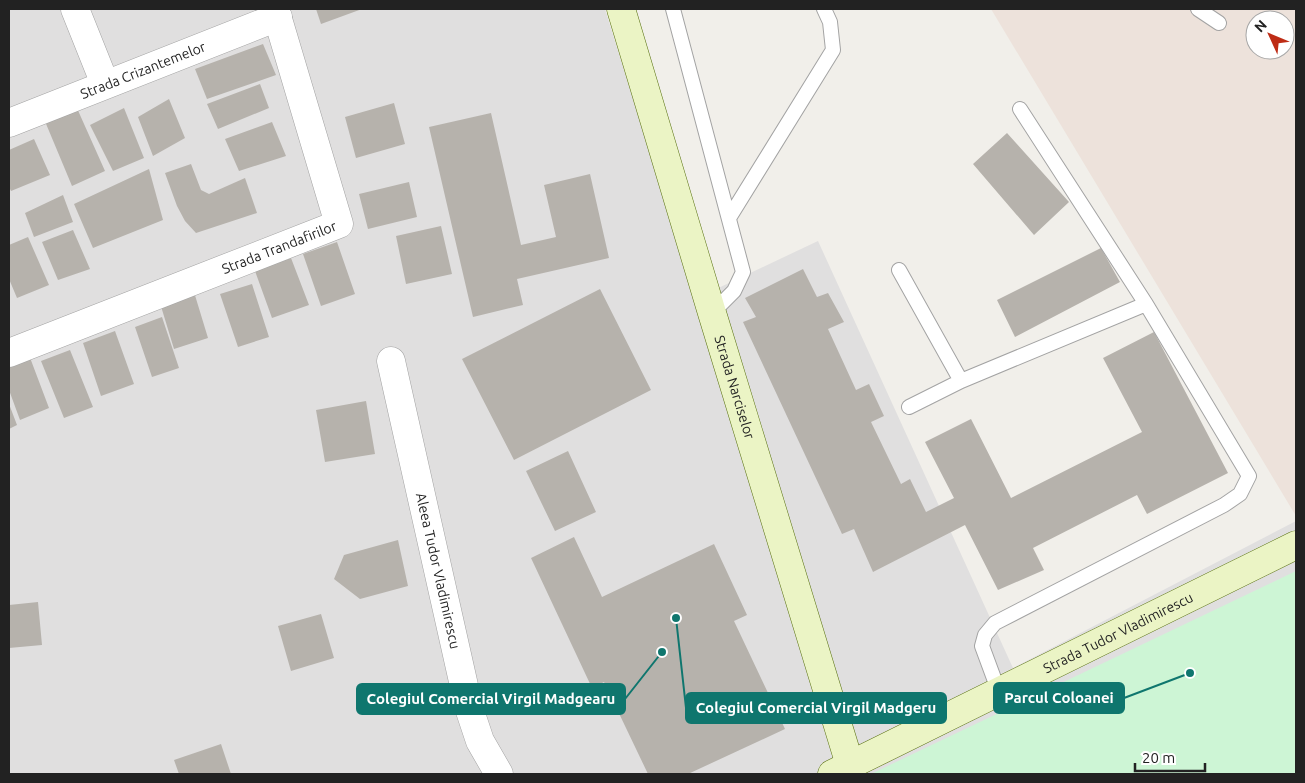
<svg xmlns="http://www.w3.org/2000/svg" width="1305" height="783" font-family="Ubuntu,sans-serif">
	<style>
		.residential { fill: #e0dfdf }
		.military { fill: #ede2db; fill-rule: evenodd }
		.park { fill: #cdf5d5 }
		.building { fill: #b6b2ac }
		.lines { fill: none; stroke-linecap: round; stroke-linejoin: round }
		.lane-casing { stroke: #a3a3a3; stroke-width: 16 }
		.street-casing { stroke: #a3a3a3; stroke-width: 29 }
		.secondary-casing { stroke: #597111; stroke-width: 29 }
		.lane { stroke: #fff; stroke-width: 14 }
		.street { stroke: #fff; stroke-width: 28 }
		.secondary { stroke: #ebf4c5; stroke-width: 28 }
		.labels { text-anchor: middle; stroke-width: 4; stroke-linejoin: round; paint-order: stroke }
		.street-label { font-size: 14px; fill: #222; stroke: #fff }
		.leader { fill: none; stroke: #0f766e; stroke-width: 2 }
		.callout-dot { fill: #0f766e; stroke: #fff; stroke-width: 2 }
		.callout { fill: #0f766e; stroke: #0f766e; stroke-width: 2 }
		.callout-label { font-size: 15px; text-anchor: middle; font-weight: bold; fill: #fff }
	</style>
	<rect width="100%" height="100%" fill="#f1efea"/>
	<path class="residential" d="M 9,9 L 605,9 L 695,299 L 818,241 L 1013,668 L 1296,521 L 1296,774 L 9,774 Z"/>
	<path class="military" d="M 991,9 L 1296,9 L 1296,516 ZM 1255,20 L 1285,20 L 1285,50 L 1255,50 Z"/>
	<path class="park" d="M 1296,571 L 1296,774 L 871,774 Z"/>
	<path class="building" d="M 316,9 L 362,9 L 321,24 Z
		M 263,44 L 276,75 L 207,99 L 195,69 Z
		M 260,84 L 269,108 L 218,129 L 207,104 Z
		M 169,99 L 185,138 L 153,156 L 138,117 Z
		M 394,103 L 405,144 L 356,158 L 345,117 Z
		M 76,106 L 105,171 L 72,186 L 44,119 Z
		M 124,108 L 144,158 L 113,171 L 90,125 Z
		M 491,113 L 521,245 L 556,237 L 544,185 L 590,174 L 609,258 L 517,279 L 523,305 L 473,317 L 429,127 Z
		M 272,122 L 286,156 L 239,171 L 225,139 Z
		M 1007,133 L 1069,202 L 1034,235 L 973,164 Z
		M 34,139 L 50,175 L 11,191 L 9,187 L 9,150 Z
		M 191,164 L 201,190 L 209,194 L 245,178 L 257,213 L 196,233 L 185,221 L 177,206 L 165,173 Z
		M 149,169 L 163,220 L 93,248 L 74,204 Z
		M 409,182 L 417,217 L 368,229 L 359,194 Z
		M 63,195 L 73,222 L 34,237 L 25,213 Z
		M 441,226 L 452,274 L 406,284 L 396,236 Z
		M 73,230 L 90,269 L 58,280 L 42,242 Z
		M 28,237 L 49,285 L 17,298 L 9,279 L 9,245 Z
		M 337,242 L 355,294 L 321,306 L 303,254 Z
		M 1101,248 L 1120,282 L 1015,337 L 997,300 Z
		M 291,258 L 309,305 L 272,318 L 255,271 Z
		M 803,269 L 817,297 L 828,293 L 844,322 L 828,329 L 856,390 L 869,384 L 884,416 L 871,422 L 901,484 L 910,479 L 926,512 L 954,498 L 925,442 L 971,419 L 1011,498 L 1142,432 L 1103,358 L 1154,332 L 1228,473 L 1147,514 L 1137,495 L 1033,548 L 1044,570 L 998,590 L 965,525 L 873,572 L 854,529 L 842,534 L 743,322 L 756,317 L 745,298 Z
		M 252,284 L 269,337 L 238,347 L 220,294 Z
		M 600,289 L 651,390 L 514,460 L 462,359 Z
		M 194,292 L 208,338 L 174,349 L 160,303 Z
		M 162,317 L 179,368 L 152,377 L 135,327 Z
		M 115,331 L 134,384 L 101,396 L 83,343 Z
		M 70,350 L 93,407 L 64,418 L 41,361 Z
		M 29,355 L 49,408 L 20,420 L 9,390 L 9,362 Z
		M 366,401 L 375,454 L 325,462 L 316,410 Z
		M 9,404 L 17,425 L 9,429 Z
		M 568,451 L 596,512 L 555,531 L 526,471 Z
		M 574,537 L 602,597 L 714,544 L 747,615 L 734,621 L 785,729 L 688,774 L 648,774 L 604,682 L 592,688 L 531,558 Z
		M 398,540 L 408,586 L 360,599 L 334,579 L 344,555 Z
		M 38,602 L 42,645 L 9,648 L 9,605 Z
		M 321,614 L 334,658 L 291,671 L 278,626 Z
		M 221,744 L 231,774 L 179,774 L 174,760 Z"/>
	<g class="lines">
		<g class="lane-casing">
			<path id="lane" d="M 673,9 L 743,272 L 734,291 L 712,313
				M 1198,9 L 1219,23
				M 729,218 L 833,50 L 830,22 L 824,9
				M 899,270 L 961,381
				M 909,407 L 961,381 L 1146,304
				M 999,692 L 982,646 L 985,635 L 995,623 L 1224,505 L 1240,494 L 1249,476 L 1146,304 L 1020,109"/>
		</g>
		<g class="street-casing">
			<g id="street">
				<path d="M 75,9 L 105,84"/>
				<path id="s1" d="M 9,123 L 278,17"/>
				<path id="s2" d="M 9,353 L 339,224 L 275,9"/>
				<path id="s3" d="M 391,361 L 469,708 L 480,741 L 499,774"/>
			</g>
		</g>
		<g class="secondary-casing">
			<g id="secondary">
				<path id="s4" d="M 621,9 L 712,313 L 850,765"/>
				<path id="s5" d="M 832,774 L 1296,545"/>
			</g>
		</g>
		<use href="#lane" class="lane"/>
		<use href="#street" class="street"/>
		<use href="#secondary" class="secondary"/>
	</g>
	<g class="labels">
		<g class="street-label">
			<text dy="5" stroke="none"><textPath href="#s1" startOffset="144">Strada Crizantemelor</textPath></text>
			<text dy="5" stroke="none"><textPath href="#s2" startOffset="290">Strada Trandafirilor</textPath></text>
			<text dy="5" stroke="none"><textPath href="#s4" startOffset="395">Strada Narciselor</textPath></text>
			<text dy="5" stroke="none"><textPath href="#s3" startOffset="215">Aleea Tudor Vladimirescu</textPath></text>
			<text dy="5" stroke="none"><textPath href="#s5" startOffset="319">Strada Tudor Vladimirescu</textPath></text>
		</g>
	</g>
	<path class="leader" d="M1190 673L1124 698M662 652L625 699M676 618L686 708"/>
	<g class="callout-dot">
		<circle cx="1190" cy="673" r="5"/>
		<circle cx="662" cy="652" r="5"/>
		<circle cx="676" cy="618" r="5"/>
	</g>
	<g class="callout">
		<rect x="994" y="683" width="130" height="30" rx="5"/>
		<rect x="357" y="684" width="268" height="30" rx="5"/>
		<rect x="686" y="693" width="260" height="30" rx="5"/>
	</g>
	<g class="callout-label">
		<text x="1059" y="703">Parcul Coloanei</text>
		<text x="491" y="704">Colegiul Comercial Virgil Madgearu</text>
		<text x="816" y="713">Colegiul Comercial Virgil Madgeru</text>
	</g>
	<rect width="1305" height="783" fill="none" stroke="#222222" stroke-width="20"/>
	<g transform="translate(1270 35) rotate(314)"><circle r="24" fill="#ffffff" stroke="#a7a7a7"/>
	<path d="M0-4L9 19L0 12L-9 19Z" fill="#be2c15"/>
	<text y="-8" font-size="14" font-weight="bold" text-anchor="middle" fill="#222222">N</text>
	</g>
	<path d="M1135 763v8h70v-8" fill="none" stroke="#222222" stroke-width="2.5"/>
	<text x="1142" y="763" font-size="15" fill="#222222" stroke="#ffffff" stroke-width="4" paint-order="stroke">20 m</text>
</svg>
